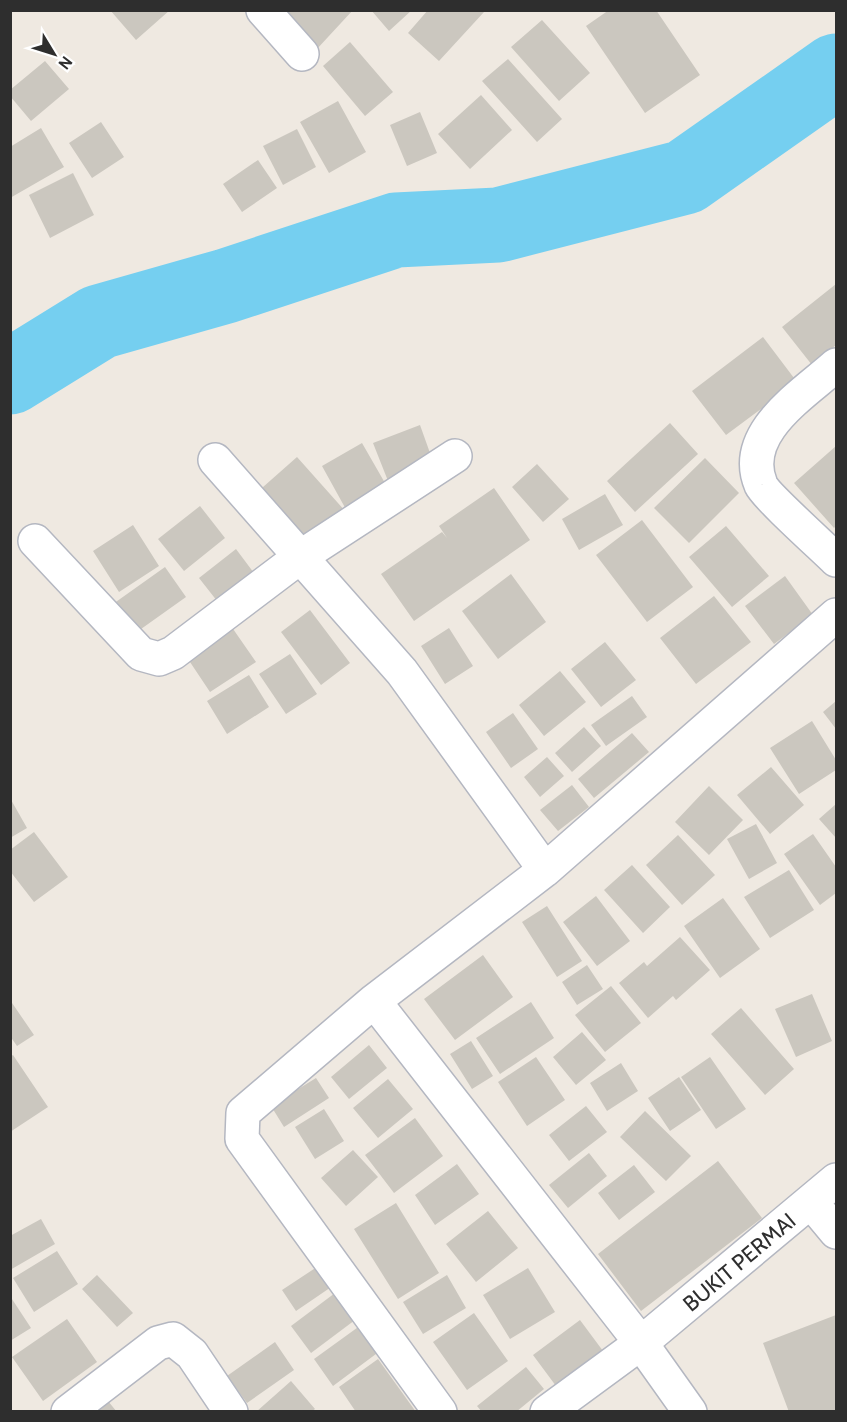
<svg xmlns="http://www.w3.org/2000/svg" width="847" height="1422" font-family="Cabin,sans-serif">
	<style>
		.lines { fill: none; stroke-linecap: round; stroke-linejoin: round }
		.river { stroke: #75cff0; stroke-width: 75 }
		.building { fill: #cbc7bf }
		.street-casing { stroke: #b4b7c1; stroke-width: 36 }
		.street { stroke: #fff; stroke-width: 33 }
		.labels { text-anchor: middle; stroke-width: 4.5; stroke-linejoin: round; paint-order: stroke }
		.street-label { font-size: 22px; fill: #2e2e2e; stroke: #fff }
	</style>
	<rect width="100%" height="100%" fill="#efe9e1"/>
	<g class="lines">
		<path class="river" d="M 10,377 L 99,322 L 226,286 L 396,230 L 498,225 L 685,177 L 836,71"/>
	</g>
	<path class="building" d="M 110,10 L 170,10 L 136,40 Z
		M 274,10 L 353,10 L 316,50 Z
		M 371,10 L 412,10 L 389,31 Z
		M 428,10 L 482,10 L 484,12 L 439,61 L 408,33 Z
		M 609,10 L 656,10 L 700,75 L 645,113 L 586,26 Z
		M 542,20 L 590,73 L 559,101 L 511,47 Z
		M 350,42 L 393,92 L 365,116 L 323,66 Z
		M 508,59 L 562,119 L 537,142 L 482,81 Z
		M 45,61 L 69,89 L 31,121 L 10,96 L 10,90 Z
		M 481,95 L 512,130 L 470,169 L 438,134 Z
		M 338,101 L 366,152 L 329,173 L 300,122 Z
		M 420,112 L 437,153 L 407,166 L 390,125 Z
		M 101,122 L 124,157 L 92,178 L 69,143 Z
		M 41,128 L 64,167 L 10,198 L 10,147 Z
		M 297,129 L 316,167 L 283,185 L 263,146 Z
		M 258,160 L 277,188 L 242,212 L 223,184 Z
		M 73,173 L 94,215 L 50,238 L 29,195 Z
		M 836,284 L 836,345 L 812,365 L 782,327 Z
		M 763,337 L 797,382 L 726,435 L 692,391 Z
		M 670,423 L 698,454 L 635,512 L 607,481 Z
		M 420,425 L 435,467 L 390,486 L 373,443 Z
		M 362,443 L 389,490 L 348,513 L 322,466 Z
		M 836,446 L 836,526 L 834,528 L 794,483 Z
		M 297,457 L 346,512 L 303,551 L 253,496 Z
		M 705,458 L 739,493 L 689,543 L 654,508 Z
		M 537,464 L 569,499 L 543,522 L 512,487 Z
		M 494,488 L 530,540 L 414,621 L 381,574 L 442,532 L 447,538 L 439,526 Z
		M 605,494 L 623,525 L 579,550 L 562,519 Z
		M 200,506 L 225,538 L 184,571 L 158,539 Z
		M 642,520 L 693,587 L 647,622 L 596,555 Z
		M 133,525 L 159,566 L 119,592 L 93,551 Z
		M 726,526 L 769,576 L 732,607 L 689,557 Z
		M 236,549 L 257,577 L 221,606 L 199,578 Z
		M 165,567 L 186,597 L 134,634 L 113,604 Z
		M 511,574 L 546,622 L 498,659 L 462,611 Z
		M 785,576 L 813,615 L 774,644 L 745,606 Z
		M 714,596 L 751,642 L 696,684 L 660,638 Z
		M 310,610 L 350,663 L 321,685 L 281,632 Z
		M 231,626 L 256,662 L 210,692 L 186,656 Z
		M 449,628 L 473,666 L 445,684 L 421,646 Z
		M 605,642 L 636,680 L 601,707 L 571,669 Z
		M 290,654 L 317,694 L 286,714 L 259,674 Z
		M 560,671 L 586,702 L 544,736 L 519,705 Z
		M 249,675 L 269,707 L 227,734 L 207,701 Z
		M 632,696 L 647,717 L 606,746 L 591,725 Z
		M 836,701 L 836,729 L 823,712 Z
		M 513,713 L 538,749 L 511,768 L 486,732 Z
		M 812,721 L 836,760 L 836,770 L 799,794 L 770,748 Z
		M 584,727 L 601,746 L 572,772 L 555,753 Z
		M 632,733 L 649,752 L 594,798 L 578,779 Z
		M 547,757 L 564,776 L 540,797 L 524,777 Z
		M 771,767 L 804,805 L 770,834 L 737,795 Z
		M 572,785 L 589,807 L 558,831 L 540,810 Z
		M 709,786 L 743,820 L 709,855 L 675,822 Z
		M 10,798 L 27,828 L 10,838 Z
		M 836,804 L 836,838 L 819,819 Z
		M 756,824 L 777,863 L 749,879 L 727,839 Z
		M 34,832 L 68,877 L 34,902 L 10,871 L 10,850 Z
		M 813,834 L 836,867 L 836,893 L 820,905 L 784,854 Z
		M 678,835 L 715,875 L 682,905 L 646,865 Z
		M 632,865 L 670,907 L 643,933 L 604,890 Z
		M 789,870 L 814,910 L 770,938 L 744,897 Z
		M 596,896 L 630,941 L 597,966 L 563,922 Z
		M 723,898 L 760,949 L 720,978 L 684,926 Z
		M 547,906 L 582,961 L 557,977 L 522,922 Z
		M 680,937 L 710,970 L 676,1000 L 673,996 L 648,1018 L 619,983 L 644,962 L 647,966 Z
		M 483,955 L 513,997 L 455,1040 L 424,999 Z
		M 587,965 L 603,989 L 577,1005 L 562,982 Z
		M 611,986 L 641,1023 L 605,1052 L 575,1015 Z
		M 812,994 L 832,1041 L 796,1057 L 775,1009 Z
		M 10,1000 L 34,1035 L 17,1046 L 10,1036 Z
		M 531,1002 L 554,1038 L 500,1074 L 476,1038 Z
		M 741,1008 L 794,1069 L 765,1095 L 711,1034 Z
		M 582,1032 L 606,1060 L 576,1085 L 553,1057 Z
		M 471,1041 L 493,1076 L 472,1089 L 450,1054 Z
		M 369,1045 L 387,1068 L 349,1099 L 331,1077 Z
		M 13,1055 L 48,1107 L 10,1132 L 10,1057 Z
		M 536,1057 L 565,1100 L 527,1126 L 498,1082 Z
		M 710,1057 L 746,1109 L 716,1129 L 681,1077 Z
		M 621,1063 L 638,1091 L 607,1111 L 590,1083 Z
		M 679,1077 L 701,1110 L 670,1131 L 648,1098 Z
		M 316,1078 L 329,1098 L 284,1127 L 271,1106 Z
		M 388,1079 L 413,1109 L 378,1138 L 353,1108 Z
		M 586,1106 L 607,1132 L 569,1161 L 549,1135 Z
		M 324,1109 L 344,1141 L 315,1159 L 295,1127 Z
		M 645,1111 L 691,1156 L 666,1181 L 620,1137 Z
		M 415,1118 L 443,1156 L 394,1193 L 365,1155 Z
		M 353,1150 L 378,1177 L 346,1206 L 321,1178 Z
		M 589,1153 L 607,1176 L 568,1208 L 549,1185 Z
		M 718,1161 L 762,1218 L 641,1311 L 598,1254 Z
		M 457,1164 L 479,1194 L 435,1225 L 415,1195 Z
		M 634,1165 L 655,1192 L 619,1220 L 598,1193 Z
		M 396,1203 L 439,1273 L 398,1299 L 354,1229 Z
		M 488,1211 L 518,1248 L 476,1282 L 446,1244 Z
		M 41,1219 L 55,1244 L 10,1270 L 10,1236 Z
		M 57,1251 L 78,1284 L 34,1312 L 13,1278 Z
		M 326,1261 L 340,1281 L 296,1311 L 282,1290 Z
		M 528,1268 L 555,1312 L 510,1339 L 483,1295 Z
		M 97,1275 L 133,1313 L 117,1327 L 82,1289 Z
		M 447,1275 L 466,1308 L 423,1334 L 403,1302 Z
		M 335,1293 L 355,1320 L 311,1353 L 291,1326 Z
		M 10,1296 L 31,1328 L 10,1341 Z
		M 474,1313 L 508,1361 L 467,1390 L 433,1342 Z
		M 836,1315 L 836,1412 L 789,1412 L 763,1343 Z
		M 67,1319 L 97,1362 L 43,1401 L 12,1357 Z
		M 580,1320 L 603,1351 L 556,1386 L 533,1355 Z
		M 361,1325 L 380,1351 L 333,1386 L 314,1359 Z
		M 275,1342 L 294,1370 L 247,1403 L 227,1376 Z
		M 378,1359 L 416,1412 L 356,1412 L 339,1387 Z
		M 526,1367 L 544,1389 L 516,1412 L 482,1412 L 477,1406 Z
		M 291,1381 L 315,1409 L 311,1412 L 256,1412 Z
		M 103,1395 L 117,1412 L 84,1412 Z"/>
	<g class="lines">
		<g class="street-casing">
			<path id="street" d="M 263,10 L 302,54
				M 836,365 C 804,394 739,433 761,485 C 766,496 824,548 836,560
				M 215,460 L 402,672 L 545,870
				M 35,541 L 141,654 L 159,659 L 173,653 L 300,557 L 455,456
				M 374,1001 L 641,1343 L 690,1412
				M 811,1202 L 836,1232
				M 68,1412 L 158,1343 L 173,1339 L 192,1354 L 231,1412
				M 440,1412 L 242,1139 L 243,1113 L 374,1001 L 545,870 L 836,615
				M 547,1412 L 641,1343 L 836,1180"/>
		</g>
		<use href="#street" class="street"/>
	</g>
	<g class="labels">
		<g class="street-label">
			<text transform="translate(739 1262) rotate(-40)" y="8">BUKIT PERMAI</text>
		</g>
	</g>
	<rect width="847" height="1422" fill="none" stroke="#2e2e2e" stroke-width="24"/>
	<g transform="translate(54 54) rotate(128)" stroke="#ffffff" stroke-width="4.5" paint-order="stroke">
	<path d="M0-4.5L10 22L0 15L-10 22Z" fill="#2e2e2e"/>
	<text y="-9" font-size="16" font-weight="bold" text-anchor="middle" fill="#2e2e2e">N</text>
	</g>
</svg>
